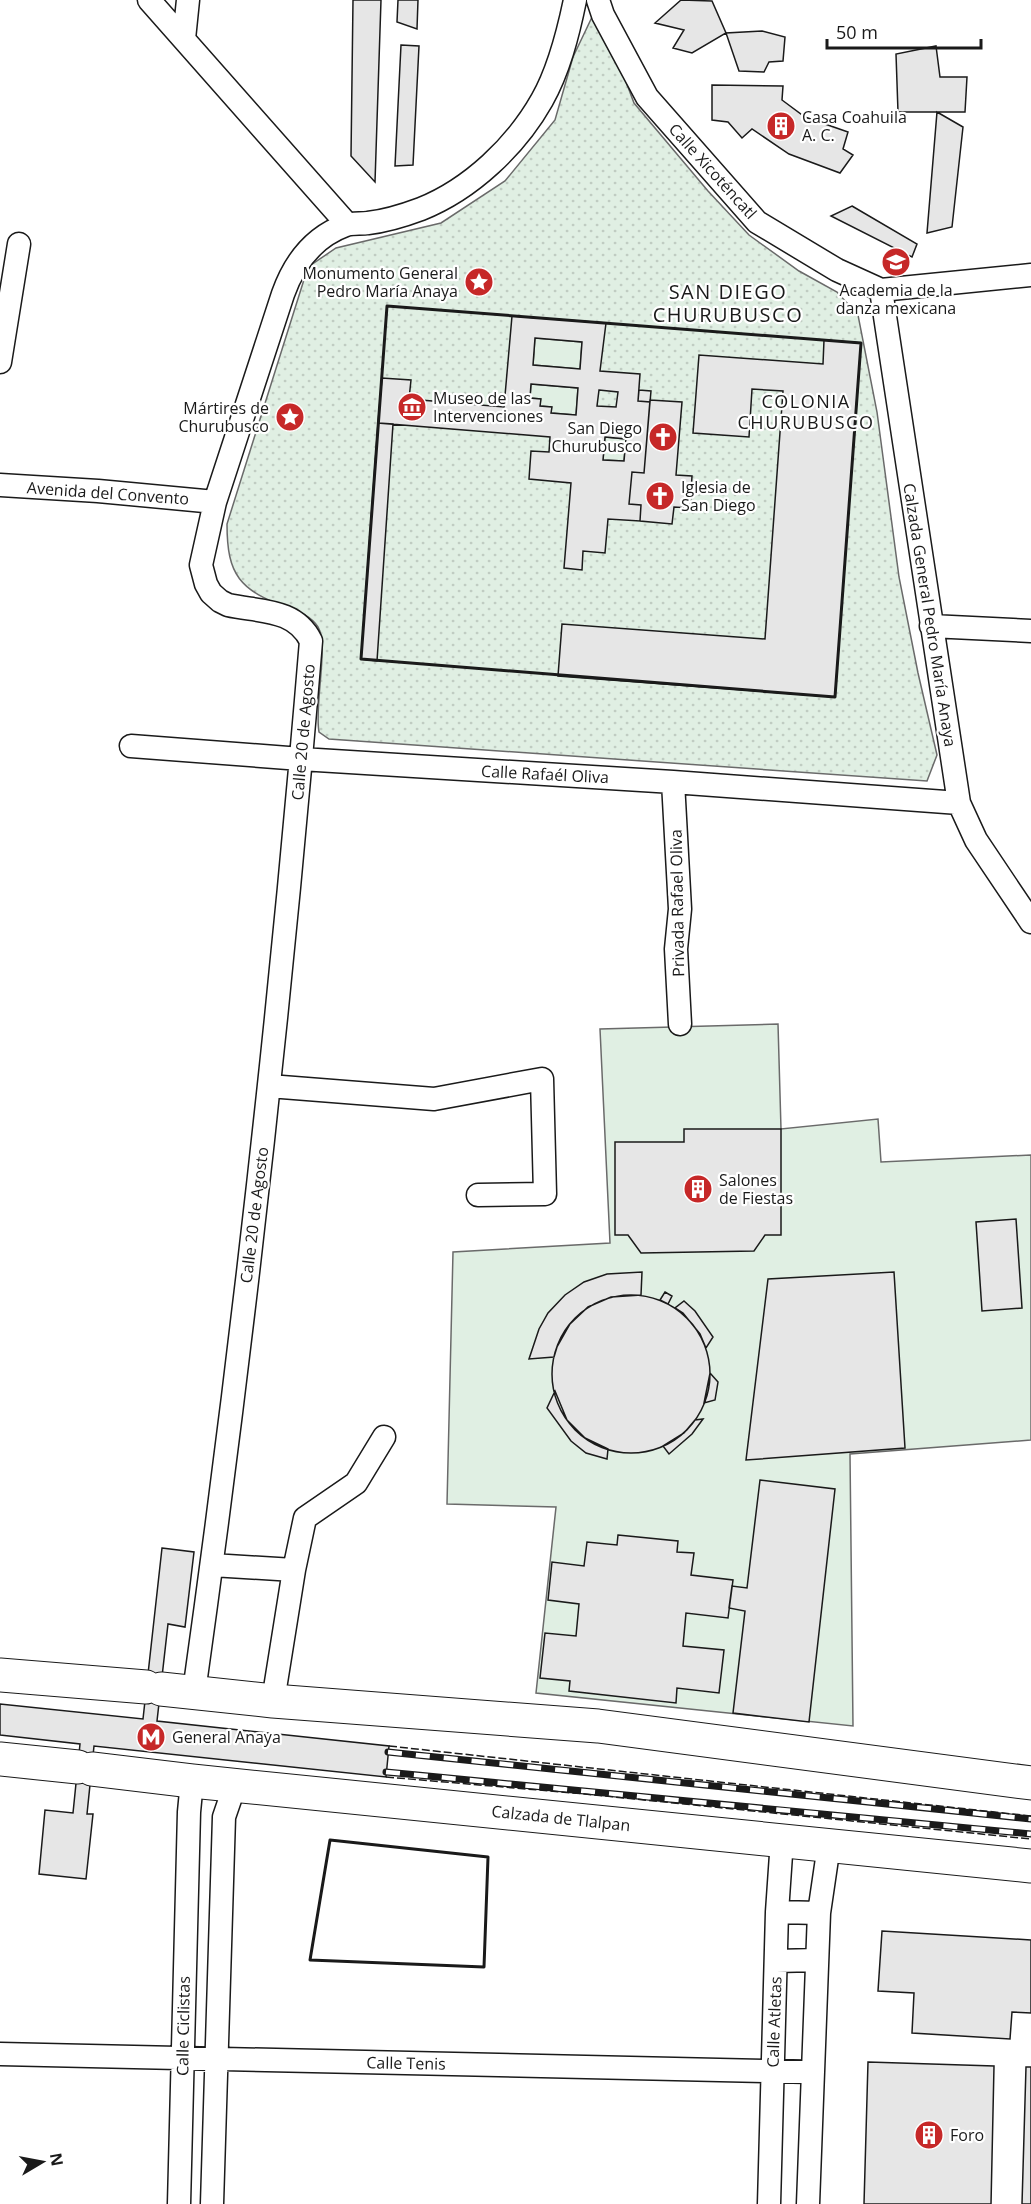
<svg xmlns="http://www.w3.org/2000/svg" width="1031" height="2204" font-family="'Open Sans',sans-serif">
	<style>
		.park { fill: url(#park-dots); stroke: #6a6a6a; stroke-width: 1.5 }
		.garden { fill: #e0efe3; stroke: #6a6a6a; stroke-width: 1.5 }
		.building { fill: #e6e6e6; stroke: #1a1a1a; stroke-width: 1.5; fill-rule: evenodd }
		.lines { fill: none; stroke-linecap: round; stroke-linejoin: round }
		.minor-casing { stroke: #1a1a1a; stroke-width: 25 }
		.highway-casing { stroke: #1a1a1a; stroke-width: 35 }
		.minor { stroke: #fff; stroke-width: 22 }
		.highway { stroke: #fff; stroke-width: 33 }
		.rail-casing { stroke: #1a1a1a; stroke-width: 7 }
		.rail { stroke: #fff; stroke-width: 4.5; stroke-dasharray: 14; stroke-linecap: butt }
		.fence { stroke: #1a1a1a; stroke-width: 1.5; stroke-dasharray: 8 3; stroke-linecap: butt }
		.wall { stroke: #1a1a1a; stroke-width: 3 }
		.labels { text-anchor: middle; stroke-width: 4.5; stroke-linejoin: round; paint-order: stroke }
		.poi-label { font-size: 16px; fill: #1a1a1a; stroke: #fff; text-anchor: start }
		.street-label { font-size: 16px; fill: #1a1a1a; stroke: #fff }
		.neighbourhood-label { font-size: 18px; letter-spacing: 1.5px; fill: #1a1a1a; stroke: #fff }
		.quarter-label { font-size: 20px; letter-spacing: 1.5px; fill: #1a1a1a; stroke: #fff }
	</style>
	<defs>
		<pattern id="park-dots" width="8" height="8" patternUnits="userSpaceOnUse" patternTransform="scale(1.5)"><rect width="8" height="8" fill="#e0efe3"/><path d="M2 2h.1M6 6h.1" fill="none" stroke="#c0ccc2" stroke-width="1.8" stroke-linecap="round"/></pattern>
	</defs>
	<rect width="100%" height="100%" fill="#fff"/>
	<path class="park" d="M 600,12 L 634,103 L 708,191 L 749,235 L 799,271 L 837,292 L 858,315 L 877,412 L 899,577 L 918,673 L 937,755 L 927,781 L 329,739 L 319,732 C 314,706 329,645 318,627 C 311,616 299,612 288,608 C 240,590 227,576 227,524 L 308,267 L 336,248 L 441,223 L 505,181 L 555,120 L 573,57 L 593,15 Z"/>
	<path class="garden" d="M 535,338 L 582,342 L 580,369 L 533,365 Z
		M 531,384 L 578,388 L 576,415 L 551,413 L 551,407 L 540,406 L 540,399 L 530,398 Z
		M 605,437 L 626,439 L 624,461 L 603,460 Z
		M 778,1024 L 781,1129 L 878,1119 L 881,1162 L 1031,1155 L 1031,1440 L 850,1454 L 853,1726 L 536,1693 L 556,1507 L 447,1504 L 453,1252 L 610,1243 L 600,1029 Z"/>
	<path class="building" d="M 353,0 L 381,0 L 375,182 L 351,156 Z
		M 398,0 L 418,0 L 417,29 L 397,22 Z
		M 681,0 L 712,1 L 726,33 L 692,53 L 673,48 L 684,30 L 655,23 Z
		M 762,31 L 785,37 L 783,61 L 769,62 L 764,72 L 739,71 L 726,33 Z
		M 401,45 L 419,46 L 413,165 L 395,166 Z
		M 936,46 L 940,77 L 967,77 L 965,112 L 898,112 L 896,54 Z
		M 712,85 L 783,86 L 782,100 L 805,117 L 848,132 L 843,149 L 853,155 L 840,173 L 789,154 L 752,129 L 742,138 L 728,122 L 712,120 Z
		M 937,112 L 963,127 L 952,227 L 927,233 Z
		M 852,206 L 917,244 L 912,257 L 831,216 Z
		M 512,316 L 606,323 L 600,371 L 640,374 L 638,401 L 650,402 L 644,473 L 632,472 L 629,504 L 641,505 L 640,521 L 608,519 L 605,553 L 583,551 L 582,570 L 564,568 L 571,483 L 529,479 L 531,451 L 549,452 L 550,437 L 378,423 L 382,378 L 411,380 L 409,399 L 504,407 ZM 535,338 L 582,342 L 580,369 L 533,365 ZM 531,384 L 578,388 L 576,415 L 551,413 L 552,407 L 540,406 L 541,399 L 530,398 ZM 599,390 L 618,392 L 616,407 L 597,406 ZM 605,437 L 626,439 L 624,461 L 603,460 Z
		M 824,340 L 861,343 L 835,697 L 558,676 L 562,624 L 765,639 L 783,391 L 752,389 L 749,437 L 693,433 L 699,355 L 823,364 Z
		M 639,390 L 651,391 L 650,402 L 638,401 Z
		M 650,400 L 682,402 L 676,475 L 692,476 L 690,508 L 674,507 L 672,524 L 640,521 L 641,505 L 629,504 L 632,472 L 644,473 Z
		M 378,423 L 393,424 L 377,661 L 361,659 Z
		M 684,1129 L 781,1129 L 781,1235 L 765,1235 L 754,1251 L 641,1253 L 628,1235 L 615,1235 L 615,1142 L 684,1142 Z
		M 1016,1219 L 1022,1308 L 982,1311 L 976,1222 Z
		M 642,1272 L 641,1295 L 611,1297 L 588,1307 L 570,1324 L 557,1347 L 554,1357 L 529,1359 L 539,1329 L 548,1313 L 565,1295 L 584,1282 L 607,1274 Z
		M 894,1272 L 905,1448 L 746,1460 L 768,1279 Z
		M 665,1292 L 672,1296 L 668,1304 L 660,1300 Z
		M552 1374a79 79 0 1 1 158 0a79 79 0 1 1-158 0Z
		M 684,1301 L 695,1311 L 713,1337 L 706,1348 L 700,1334 L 683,1313 L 675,1308 Z
		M 710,1373 L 718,1382 L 715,1400 L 704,1403 Z
		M 555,1391 L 567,1420 L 585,1438 L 608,1449 L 607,1459 L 586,1453 L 571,1441 L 547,1408 Z
		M 703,1419 L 692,1434 L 669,1454 L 663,1446 L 684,1433 L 695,1420 Z
		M 760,1480 L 835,1489 L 809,1722 L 733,1713 L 745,1611 L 729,1608 L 732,1586 L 747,1588 Z
		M 618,1535 L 678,1541 L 677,1552 L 694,1553 L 691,1575 L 733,1580 L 728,1618 L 686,1613 L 683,1646 L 724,1650 L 719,1693 L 677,1688 L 676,1703 L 569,1691 L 570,1681 L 540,1678 L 545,1633 L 576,1636 L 579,1604 L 548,1600 L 552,1562 L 584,1566 L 587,1542 L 617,1545 Z
		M 162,1548 L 194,1552 L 185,1627 L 168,1624 L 157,1721 L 389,1746 L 386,1777 L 94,1746 L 87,1814 L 93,1814 L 86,1879 L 39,1874 L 45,1810 L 73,1813 L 80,1744 L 0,1735 L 0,1704 L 143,1719 Z
		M 882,1931 L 1031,1940 L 1031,2013 L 1012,2012 L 1010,2039 L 912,2033 L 914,1993 L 878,1991 Z
		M 868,2062 L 994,2066 L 991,2204 L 864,2204 Z
		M 1026,2067 L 1031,2067 L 1031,2204 L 1022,2204 Z"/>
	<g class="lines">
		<g class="minor-casing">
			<path id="minor" d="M 149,0 L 347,224
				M 598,0 L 603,15 L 647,97 L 757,222 L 837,270 L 881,290 L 1031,275
				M 184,39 L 188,0
				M 881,290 L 959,803 L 976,840 L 1031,922
				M 0,362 L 19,244
				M 0,485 L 98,491 L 215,502
				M 931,626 L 1031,631
				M 131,746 L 301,759 L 673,782 L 959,803
				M 673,782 L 680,909 L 676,949 L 680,1024
				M 269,1086 L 434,1099 L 542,1079 L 545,1194 L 478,1195
				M 212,1565 L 294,1570
				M 194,1692 C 243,1343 282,992 311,641 C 295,608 259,612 228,605 L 220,601 L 211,593 L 206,584 L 201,565 L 215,502 L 283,294 C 294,263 313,237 346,225 C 352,223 361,224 368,223 C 386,221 405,215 421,209 C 471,189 516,146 542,100 C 559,70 568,34 575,0
				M 273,1701 L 294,1570 L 305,1518 L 356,1483 L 384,1437
				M 777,1912 L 819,1913
				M 776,1961 L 817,1960
				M 0,2054 L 813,2072
				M 179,2204 L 189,1812 L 192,1781
				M 212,2204 L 224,1817 L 235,1785
				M 769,2204 L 777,1912 L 782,1840
				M 808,2204 L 819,1913 L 829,1845"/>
		</g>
		<g class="highway-casing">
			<path id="highway" d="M 0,1675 L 146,1687
				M 161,1689 L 273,1701 L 598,1726 L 1031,1783
				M 0,1759 L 78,1767
				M 92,1769 L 192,1781 L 1031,1866"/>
		</g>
		<use href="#minor" class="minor"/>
		<use href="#highway" class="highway"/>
		<g class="rail-casing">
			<path id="rail" d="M 388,1752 L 1031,1819
				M 386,1772 L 1031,1834"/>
		</g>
		<use href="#rail" class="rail"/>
		<path class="fence" d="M 389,1746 L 1031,1816
			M 386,1777 L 585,1794 L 1031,1839"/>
		<path class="wall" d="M 387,306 L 861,343 L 835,697 L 361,659 Z
			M 330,1840 L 488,1857 L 484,1967 L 310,1960 Z"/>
	</g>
	<defs>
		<g id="building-disc" transform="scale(1.5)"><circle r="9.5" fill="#c62828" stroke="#fff"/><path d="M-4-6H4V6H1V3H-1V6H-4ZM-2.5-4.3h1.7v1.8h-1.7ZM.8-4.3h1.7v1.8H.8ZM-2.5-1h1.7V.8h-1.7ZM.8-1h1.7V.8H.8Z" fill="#fff"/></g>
		<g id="university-disc" transform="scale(1.5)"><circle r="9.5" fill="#c62828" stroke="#fff"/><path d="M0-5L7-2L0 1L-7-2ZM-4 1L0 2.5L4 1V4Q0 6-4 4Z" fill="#fff"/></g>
		<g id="sight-disc" transform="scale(1.5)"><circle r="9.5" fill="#c62828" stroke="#fff"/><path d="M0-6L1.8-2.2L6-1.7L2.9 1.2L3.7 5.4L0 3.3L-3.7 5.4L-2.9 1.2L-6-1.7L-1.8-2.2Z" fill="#fff"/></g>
		<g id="museum-disc" transform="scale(1.5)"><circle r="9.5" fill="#c62828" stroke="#fff"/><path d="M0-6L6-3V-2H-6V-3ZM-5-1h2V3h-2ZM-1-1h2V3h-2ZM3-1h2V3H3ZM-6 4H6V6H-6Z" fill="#fff"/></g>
		<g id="church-disc" transform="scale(1.5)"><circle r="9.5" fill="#c62828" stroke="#fff"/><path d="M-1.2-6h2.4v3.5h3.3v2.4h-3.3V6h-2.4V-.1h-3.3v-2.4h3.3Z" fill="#fff"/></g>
		<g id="metro-disc" transform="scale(1.5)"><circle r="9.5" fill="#c62828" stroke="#fff"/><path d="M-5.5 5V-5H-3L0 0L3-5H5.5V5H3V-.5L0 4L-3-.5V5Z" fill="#fff"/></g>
	</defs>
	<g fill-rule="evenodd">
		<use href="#building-disc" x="781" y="126"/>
		<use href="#university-disc" x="896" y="262"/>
		<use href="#sight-disc" x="479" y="282"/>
		<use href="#museum-disc" x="412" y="407"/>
		<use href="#sight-disc" x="290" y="417"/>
		<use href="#church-disc" x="663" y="437"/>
		<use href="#church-disc" x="660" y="496"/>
		<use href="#building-disc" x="698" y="1189"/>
		<use href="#metro-disc" x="151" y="1737"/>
		<use href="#building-disc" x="929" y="2135"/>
	</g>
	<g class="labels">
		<g class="poi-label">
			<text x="802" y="123">Casa Coahuila<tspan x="802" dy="18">A. C.</tspan></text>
			<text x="458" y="279" text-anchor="end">Monumento General<tspan x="458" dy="18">Pedro María Anaya</tspan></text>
			<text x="896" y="296" text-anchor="middle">Academia de la<tspan x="896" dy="18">danza mexicana</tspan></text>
			<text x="433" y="404">Museo de las<tspan x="433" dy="18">Intervenciones</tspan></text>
			<text x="269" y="414" text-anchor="end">Mártires de<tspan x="269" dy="18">Churubusco</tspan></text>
			<text x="642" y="434" text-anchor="end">San Diego<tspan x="642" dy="18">Churubusco</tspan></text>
			<text x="681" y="493">Iglesia de<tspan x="681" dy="18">San Diego</tspan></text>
			<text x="719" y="1186">Salones<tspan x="719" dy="18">de Fiestas</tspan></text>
			<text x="172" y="1743">General Anaya</text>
			<text x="950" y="2141">Foro</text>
		</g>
		<g class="street-label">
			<text transform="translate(713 171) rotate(48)" y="6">Calle Xicoténcatl</text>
			<text transform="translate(108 493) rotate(4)" y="6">Avenida del Convento</text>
			<text transform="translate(930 615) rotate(81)" y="6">Calzada General Pedro María Anaya</text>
			<text transform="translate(303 732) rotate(-85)" y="6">Calle 20 de Agosto</text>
			<text transform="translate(545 774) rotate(3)" y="6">Calle Rafaél Oliva</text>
			<text transform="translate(677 903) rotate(-91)" y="6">Privada Rafael Oliva</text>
			<text transform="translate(254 1215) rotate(-83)" y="6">Calle 20 de Agosto</text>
			<text transform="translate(561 1818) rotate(6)" y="6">Calzada de Tlalpan</text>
			<text transform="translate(774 2022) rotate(-88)" y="6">Calle Atletas</text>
			<text transform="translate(183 2026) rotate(-89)" y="6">Calle Ciclistas</text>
			<text transform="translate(406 2063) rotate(1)" y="6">Calle Tenis</text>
		</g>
		<g class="neighbourhood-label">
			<text x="806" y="408">COLONIA<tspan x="806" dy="21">CHURUBUSCO</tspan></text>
		</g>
		<g class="quarter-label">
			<text x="728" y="299">SAN DIEGO<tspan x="728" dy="23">CHURUBUSCO</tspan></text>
		</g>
	</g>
	<g transform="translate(42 2162) rotate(80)" stroke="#ffffff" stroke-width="4.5" paint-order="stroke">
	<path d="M0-4.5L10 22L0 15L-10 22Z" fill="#1a1a1a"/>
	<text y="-9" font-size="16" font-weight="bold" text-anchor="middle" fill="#1a1a1a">N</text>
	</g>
	<path d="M827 39v9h154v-9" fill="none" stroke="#1a1a1a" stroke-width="3"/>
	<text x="836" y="39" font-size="18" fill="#1a1a1a" stroke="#ffffff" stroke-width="4.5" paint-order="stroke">50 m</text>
</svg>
